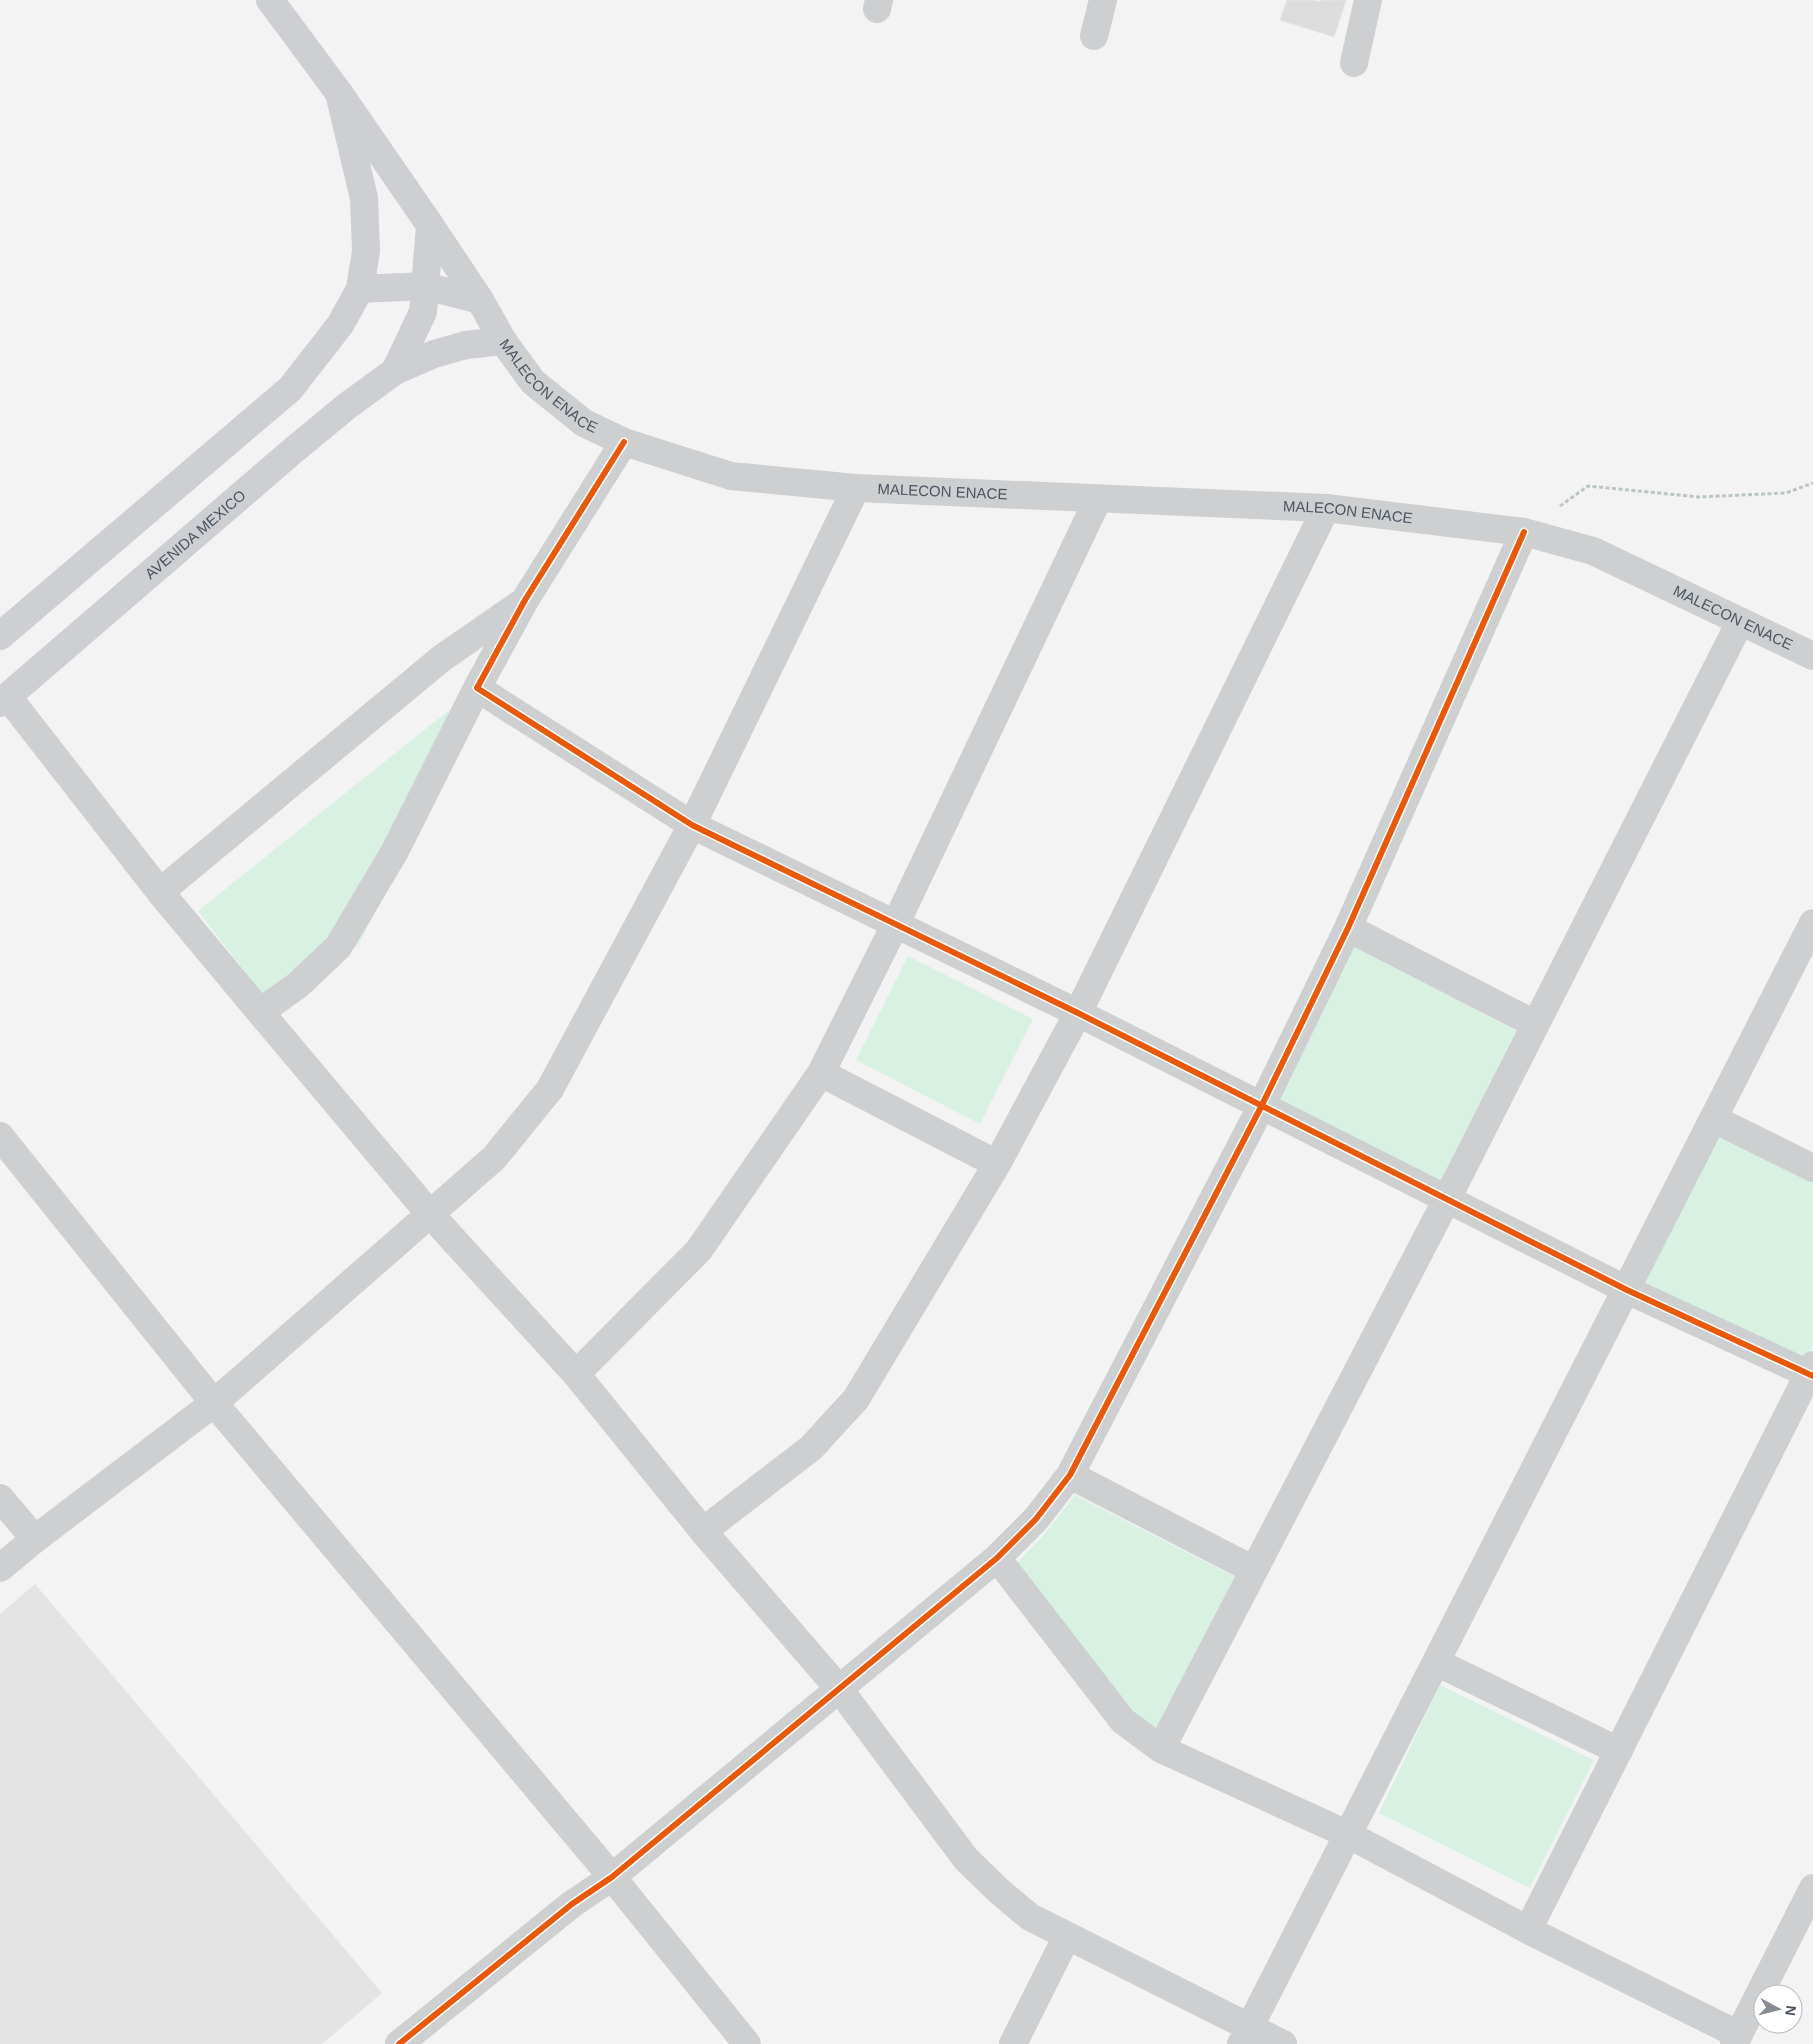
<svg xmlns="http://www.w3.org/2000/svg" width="1813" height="2044" font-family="Arial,sans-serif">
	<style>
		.education { fill: #e5e4e5 }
		.green { fill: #d8f1e3 }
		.building { fill: #dcdcdd; stroke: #e4e5e6 }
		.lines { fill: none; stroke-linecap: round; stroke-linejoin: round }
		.path { stroke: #bbc6c3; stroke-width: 3; stroke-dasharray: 4 2.5; stroke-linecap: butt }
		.minor { stroke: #cdcfd1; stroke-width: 28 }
		.tertiary { stroke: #cdcfd1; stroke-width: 28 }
		.secondary { stroke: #cdcfd3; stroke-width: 28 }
		.cycleway-casing { stroke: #fff; stroke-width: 9 }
		.cycleway { stroke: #e8590c; stroke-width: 6 }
		.labels { text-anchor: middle; stroke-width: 4; stroke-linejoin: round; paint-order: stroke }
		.street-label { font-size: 15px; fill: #4a5560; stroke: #fff }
	</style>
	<rect width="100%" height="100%" fill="#f3f3f3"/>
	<path class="education" d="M 35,1584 L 382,1993 L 322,2044 L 0,2044 L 0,1614 Z"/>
	<path class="green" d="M 447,712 L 463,720 L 380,904 L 358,945 L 279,1016 L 198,911 Z
		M 1351,945 L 1517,1031 L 1442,1182 L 1274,1103 Z
		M 908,956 L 1033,1019 L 980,1124 L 856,1060 Z
		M 1715,1131 L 1813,1181 L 1813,1344 L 1803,1363 L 1641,1285 Z
		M 1075,1495 L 1239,1579 L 1160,1734 L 1140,1719 L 1125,1701 L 1017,1563 L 1044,1535 Z
		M 1440,1685 L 1594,1760 L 1530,1888 L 1379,1813 Z"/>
	<path class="building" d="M 1287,0 L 1314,0 L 1320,2 L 1321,0 L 1346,0 L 1334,37 L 1280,20 Z"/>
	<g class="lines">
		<path class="path" d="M 1560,506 L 1588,486 L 1699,497 L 1786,493 L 1813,483"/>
		<path class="minor" d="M 877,9 L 879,0
			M 1094,36 L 1103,0
			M 1354,63 L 1368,0
			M 624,442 L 525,600 L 477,688 L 692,825 L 1078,1013 L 1627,1290 L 1813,1376
			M 8,697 L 160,892 L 260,1012 L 298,985 L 338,947 L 395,851 L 477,688
			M 160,892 L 442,658 L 520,604
			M 1348,928 L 1535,1024
			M 260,1012 L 429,1213 L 576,1374 L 703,1531 L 840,1690 L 966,1859 L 999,1891 L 1030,1917 L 1283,2044
			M 821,1073 L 997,1164
			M 1714,1119 L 1813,1168
			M 0,1136 L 214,1403 L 612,1877 L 747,2044
			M 576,1374 L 699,1250 L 821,1073 L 896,923 L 1098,499
			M 1070,1475 L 1254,1570
			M 0,1498 L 35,1539
			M 703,1531 L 811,1448 L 856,1399 L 997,1164 L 1078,1013 L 1326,508
			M 997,1558 L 1123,1721 L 1161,1749 L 1347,1834 L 1528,1930 L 1739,2035
			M 0,1568 L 35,1539 L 214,1403 L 494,1158 L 550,1089 L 692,825 L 856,488
			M 1436,1662 L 1619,1751
			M 1161,1749 L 1447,1199 L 1740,622
			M 1528,1930 L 1813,1365
			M 399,2044 L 572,1904 L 612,1877 L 997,1558 L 1036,1519 L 1070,1475 L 1261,1107 L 1348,928 L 1524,532
			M 1013,2044 L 1067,1936
			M 1241,2044 L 1813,923"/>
		<g class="tertiary">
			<path id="s1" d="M 430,225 L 480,300 L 503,341 L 533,382 L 584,423 L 624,442 L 731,476 L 856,488 L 1326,508 L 1524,532 L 1593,551 L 1813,656"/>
			<path d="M 1734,2044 L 1813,1888"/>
		</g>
		<g class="secondary">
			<path d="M 270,0 L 339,93 L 430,225 L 423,312 L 395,371"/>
			<path d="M 360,289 L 425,286 L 480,300"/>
			<path d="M 0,636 L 290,389 L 340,325 L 360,289 L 366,251 L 364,198 L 339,93"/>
			<path id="s2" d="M 0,703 L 289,454 L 347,406 L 395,371 L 434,354 L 466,345 L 503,341"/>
		</g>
		<g class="cycleway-casing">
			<path id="cycleway" d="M 624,442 L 525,600 L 477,688 L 692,825 L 1078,1013 L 1627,1290 L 1813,1376
				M 399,2044 L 572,1904 L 612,1877 L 997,1558 L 1036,1519 L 1070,1475 L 1261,1107 L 1348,928 L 1524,532"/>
		</g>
		<use href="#cycleway" class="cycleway"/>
	</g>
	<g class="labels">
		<g class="street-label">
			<text dy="5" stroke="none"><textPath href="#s1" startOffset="202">MALECON ENACE</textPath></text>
			<text dy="5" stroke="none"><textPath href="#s1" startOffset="622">MALECON ENACE</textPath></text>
			<text dy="5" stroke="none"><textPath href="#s1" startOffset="1028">MALECON ENACE</textPath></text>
			<text dy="5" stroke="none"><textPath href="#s2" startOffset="258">AVENIDA MEXICO</textPath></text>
			<text dy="5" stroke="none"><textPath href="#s1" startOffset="1432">MALECON ENACE</textPath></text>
		</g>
	</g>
	<g transform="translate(1778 2009) rotate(97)"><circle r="24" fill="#ffffff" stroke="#b7bbbf"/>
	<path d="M0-4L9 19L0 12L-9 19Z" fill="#858c93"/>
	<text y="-8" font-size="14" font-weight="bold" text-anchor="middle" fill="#4a5560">N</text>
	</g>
</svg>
